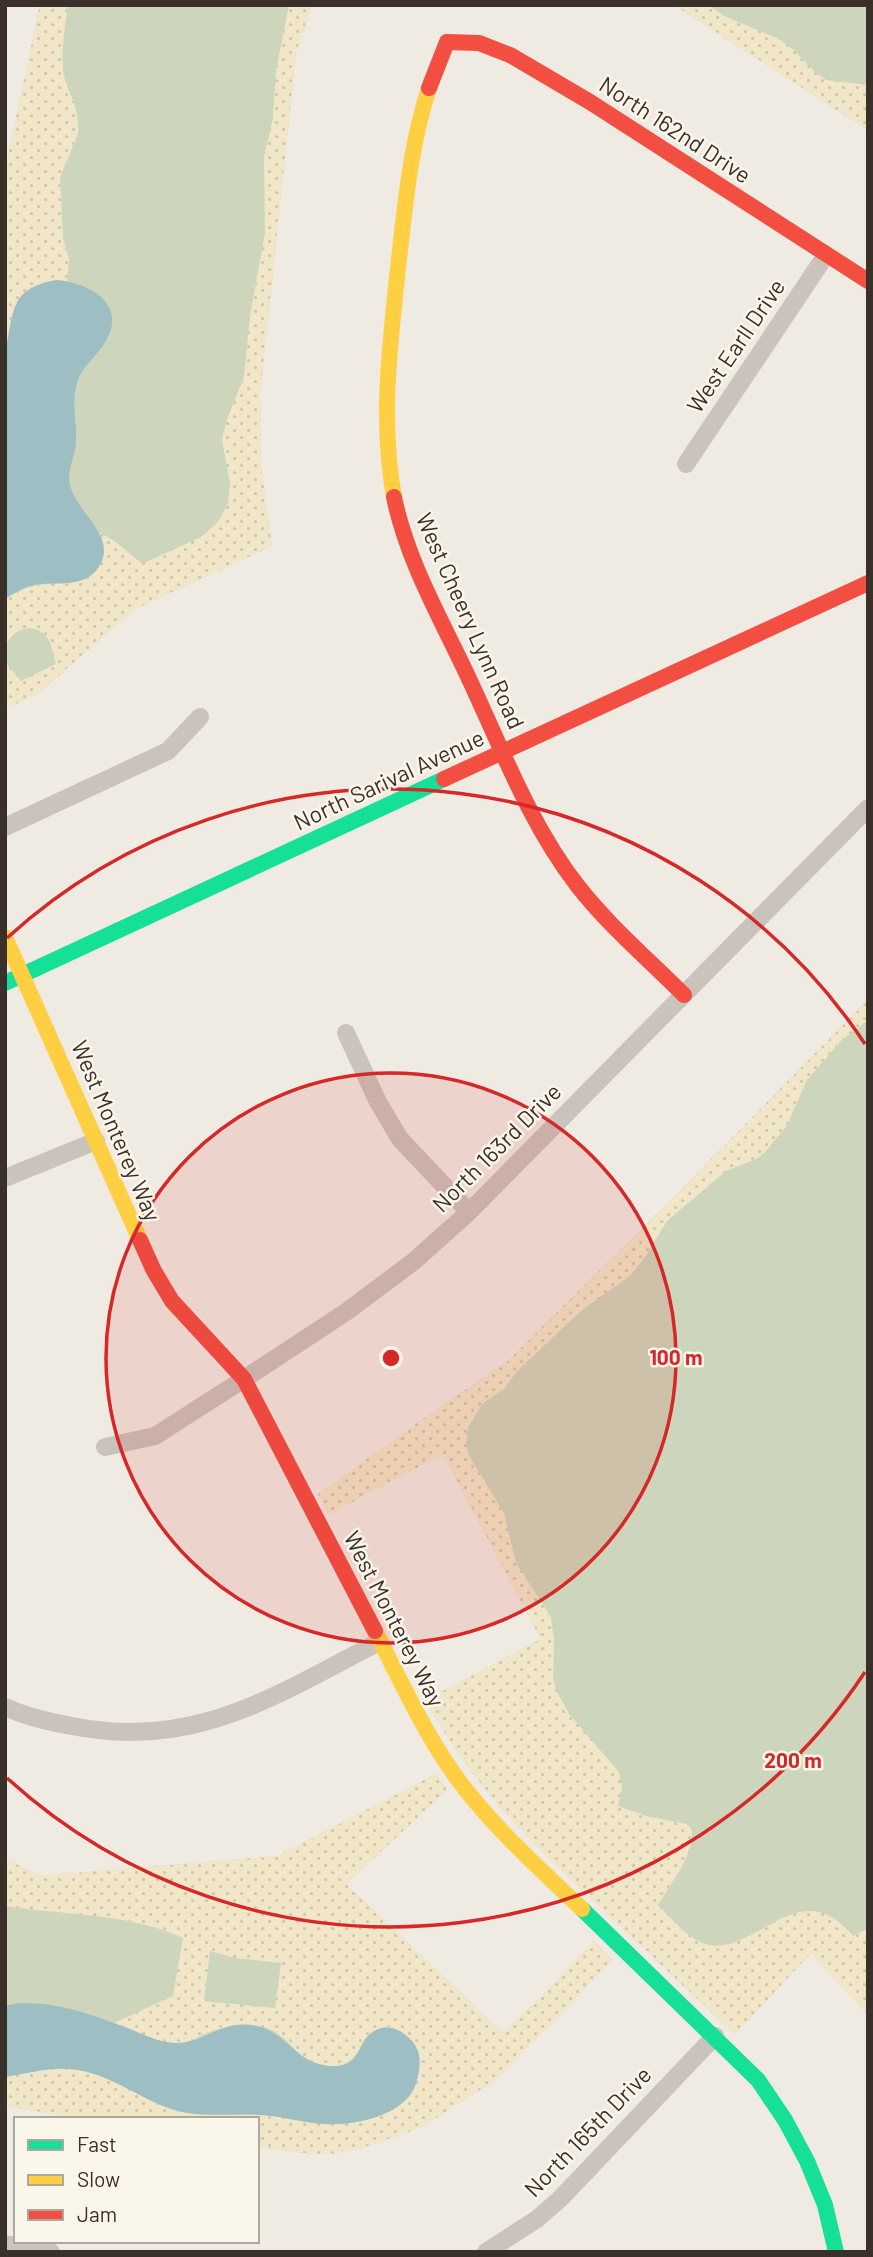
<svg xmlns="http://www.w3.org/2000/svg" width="873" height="2257" font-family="Barlow,sans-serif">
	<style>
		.green { fill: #cdd6bc }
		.sand { fill: url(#sand-dots); fill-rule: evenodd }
		.water { fill: #9dbec2 }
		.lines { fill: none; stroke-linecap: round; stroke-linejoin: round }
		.street { stroke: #c9c3bb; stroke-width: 18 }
		.fast { stroke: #16e098; stroke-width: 16 }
		.slow { stroke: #ffcf43; stroke-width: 16 }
		.jam { stroke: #f24e42; stroke-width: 16 }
		.ring { fill: none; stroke: #d62828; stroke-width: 3.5 }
		.labels { text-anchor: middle; stroke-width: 5; stroke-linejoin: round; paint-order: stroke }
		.street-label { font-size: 23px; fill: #3a3029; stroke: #fbf6ea }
		.centre { fill: #d62828; stroke: #fbf6ea; stroke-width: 3.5 }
		.ring-label { font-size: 21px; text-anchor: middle; font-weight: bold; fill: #d62828; stroke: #fbf6ea; stroke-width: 5; stroke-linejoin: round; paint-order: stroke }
	</style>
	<defs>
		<pattern id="sand-dots" width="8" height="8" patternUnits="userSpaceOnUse" patternTransform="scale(1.75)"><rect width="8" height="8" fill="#f1e7c8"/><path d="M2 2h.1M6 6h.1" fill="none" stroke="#cfc6ac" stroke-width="1.8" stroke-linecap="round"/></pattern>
	</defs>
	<rect width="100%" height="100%" fill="#efebe2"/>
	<path class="green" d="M 40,5 L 312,5 L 296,52 L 260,394 L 261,467 L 272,546 L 133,610 L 39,693 L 5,709 L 5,170 Z
		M 674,5 L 868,5 L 868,130 Z
		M 868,1000 L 868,2015 L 811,1953 L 735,2034 C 683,1985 631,1937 580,1888 C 516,1826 469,1780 426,1700 L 541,1639 L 443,1454 L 438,1408 L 506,1363 L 670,1201 Z
		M 436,1774 L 447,1790 L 346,1884 L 503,2033 L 553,1985 L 594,1941 L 613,1960 L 495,2080 L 422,2127 L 368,2146 L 331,2154 L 312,2154 L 257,2147 L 257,2119 L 85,2119 L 5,2106 L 5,1859 L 42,1876 L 277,1856 Z"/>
	<path class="sand" d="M 40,5 L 68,5 C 65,25 60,58 64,76 C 70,98 80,108 78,134 L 60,177 L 63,238 L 69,259 L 67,281 L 56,280 L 12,314 L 5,353 L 5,170 Z
		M 289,5 L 312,5 L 296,52 L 260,394 L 261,467 L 272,546 L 133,610 L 39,693 L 5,709 L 5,651 L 7,664 L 21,681 L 56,664 C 53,655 52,643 46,636 C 32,620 9,631 5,649 L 5,599 C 25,587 39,583 62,584 L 102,539 L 99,532 L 116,542 L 142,564 L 201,537 L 217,523 L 228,504 L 230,483 L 222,440 L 226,422 L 244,377 L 250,316 L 265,233 L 264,157 L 273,118 L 276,71 Z
		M 674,5 L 708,5 L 724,16 L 779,39 L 794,50 L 815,72 L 826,80 L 868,85 L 868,130 Z
		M 868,1000 L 868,1020 L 842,1040 L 807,1080 L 786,1127 L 765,1152 L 756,1159 L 726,1171 L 667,1221 L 647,1254 L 631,1275 L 581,1311 L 518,1370 L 504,1389 L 482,1404 L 468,1428 L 466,1444 L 468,1454 L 504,1513 L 516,1563 L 551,1617 L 554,1640 L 553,1679 L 557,1692 L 569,1714 L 619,1772 L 622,1788 L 618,1806 L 646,1816 L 686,1824 L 691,1828 C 698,1850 668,1887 658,1905 C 672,1918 689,1941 709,1945 C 758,1954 799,1871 853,1936 L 868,1928 L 868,2015 L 811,1953 L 735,2034 C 683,1985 631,1937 580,1888 C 516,1826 469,1780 426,1700 L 541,1639 L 443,1454 L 328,1515 L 318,1494 L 438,1408 L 506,1363 L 670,1201 Z
		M 436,1774 L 447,1790 L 346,1884 L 503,2033 L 553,1985 L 594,1941 L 613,1960 L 495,2080 L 422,2127 L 368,2146 L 331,2154 L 312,2154 L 257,2147 L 257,2119 L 85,2119 L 5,2106 L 5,2077 C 30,2072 54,2066 79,2070 C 115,2076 142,2101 177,2111 C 206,2119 237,2112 266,2115 C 286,2117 305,2123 324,2124 C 351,2125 409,2115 416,2084 C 419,2072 414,2054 413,2042 C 370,1998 367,2063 337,2066 C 297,2070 292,2033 263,2027 C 254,2026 224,2027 215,2030 C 203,2033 193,2042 180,2043 C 157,2045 135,2030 114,2023 L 173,1996 L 183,1938 C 129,1913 63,1915 5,1906 L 5,1859 L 42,1876 L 277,1856 ZM 210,1951 L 235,1958 L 281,1963 L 275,2008 L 204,2001 Z"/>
	<path class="water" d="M 56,280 C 86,282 127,302 107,339 C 99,355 82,365 77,383 C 71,402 77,422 76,441 C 76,454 69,465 69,478 C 70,509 116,532 101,563 C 87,591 57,580 34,585 C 23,587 14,593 5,599 L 5,353 C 15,313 7,289 56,280 Z
		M 19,2003 C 56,2002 88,2013 122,2026 C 140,2032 157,2043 177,2043 C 206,2043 222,2018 257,2026 C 285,2032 296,2061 324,2065 C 333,2067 342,2067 350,2062 C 358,2057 359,2048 364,2041 C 375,2023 396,2025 409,2038 C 421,2049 421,2061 418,2076 C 411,2116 355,2126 322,2124 C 301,2122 281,2116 259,2115 C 232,2113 203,2118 175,2110 C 141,2100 114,2076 78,2070 C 53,2066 30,2073 5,2077 L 5,2006 Z"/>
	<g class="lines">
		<path class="street" d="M 686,464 L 826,255
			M 5,827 L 168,751 L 200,717
			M 346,1033 L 378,1102 L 400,1139 L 469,1212
			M 5,1178 L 96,1141
			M 105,1447 L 155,1436 L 244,1379 L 346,1312 L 413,1262 L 469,1212 L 868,808
			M 5,1707 C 27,1717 49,1722 72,1726 C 194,1751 276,1695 379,1642
			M 5,2244 L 51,2252
			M 486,2252 L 537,2219 L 560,2199 L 715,2036"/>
		<path class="fast" d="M 5,983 L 444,779
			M 582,1909 L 758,2080 L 785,2120 L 807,2161 L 825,2205 L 836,2252"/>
		<path class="slow" d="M 394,497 C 380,420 390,345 398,268 C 405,207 410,146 429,88
			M 5,937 L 140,1240
			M 375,1631 C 403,1685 428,1742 466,1790 C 500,1833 542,1871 582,1909"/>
		<path class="jam" d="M 429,88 L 447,42 L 479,43 L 510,55 L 590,102 L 868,281
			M 394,497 C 406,556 436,610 462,664 C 498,738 526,819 577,885 C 608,925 648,959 684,995
			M 444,779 L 868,583
			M 140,1240 L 154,1271 L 172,1301 L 244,1379 L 375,1631"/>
	</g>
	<circle cx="391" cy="1358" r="285" fill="#d62828" fill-opacity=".12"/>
	<g class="ring">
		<circle cx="391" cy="1358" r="285"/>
		<path d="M865 1672A569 569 0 0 1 7 1778M7 938A569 569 0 0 1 865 1044"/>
	</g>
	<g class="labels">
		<g class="street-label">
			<text transform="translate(675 130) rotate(33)" y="8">North 162nd Drive</text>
			<text transform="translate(736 346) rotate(-56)" y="8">West Earll Drive</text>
			<text transform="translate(470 621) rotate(66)" y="8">West Cheery Lynn Road</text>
			<text transform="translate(389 780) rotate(-25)" y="8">North Sarival Avenue</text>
			<text transform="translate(116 1131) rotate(67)" y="8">West Monterey Way</text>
			<text transform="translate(497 1148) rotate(-45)" y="8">North 163rd Drive</text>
			<text transform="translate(394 1619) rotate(63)" y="8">West Monterey Way</text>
			<text transform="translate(588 2132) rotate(-46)" y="8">North 165th Drive</text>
		</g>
	</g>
	<circle cx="391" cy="1358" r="10" class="centre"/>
	<g class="ring-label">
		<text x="676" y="1365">100 m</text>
		<text x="793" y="1768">200 m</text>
	</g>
	<rect width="873" height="2257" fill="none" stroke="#3a3029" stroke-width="14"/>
	<rect x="14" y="2117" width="245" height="126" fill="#fbf6ea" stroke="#aea79d" stroke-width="2"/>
	<rect x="28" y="2140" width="35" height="10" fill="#16e098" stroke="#aea79d" stroke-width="2"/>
	<text x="77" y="2152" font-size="21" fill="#3a3029">Fast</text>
	<rect x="28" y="2175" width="35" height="10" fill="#ffcf43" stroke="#aea79d" stroke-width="2"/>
	<text x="77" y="2187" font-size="21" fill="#3a3029">Slow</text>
	<rect x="28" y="2210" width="35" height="10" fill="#f24e42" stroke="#aea79d" stroke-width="2"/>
	<text x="77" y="2222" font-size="21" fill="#3a3029">Jam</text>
</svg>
